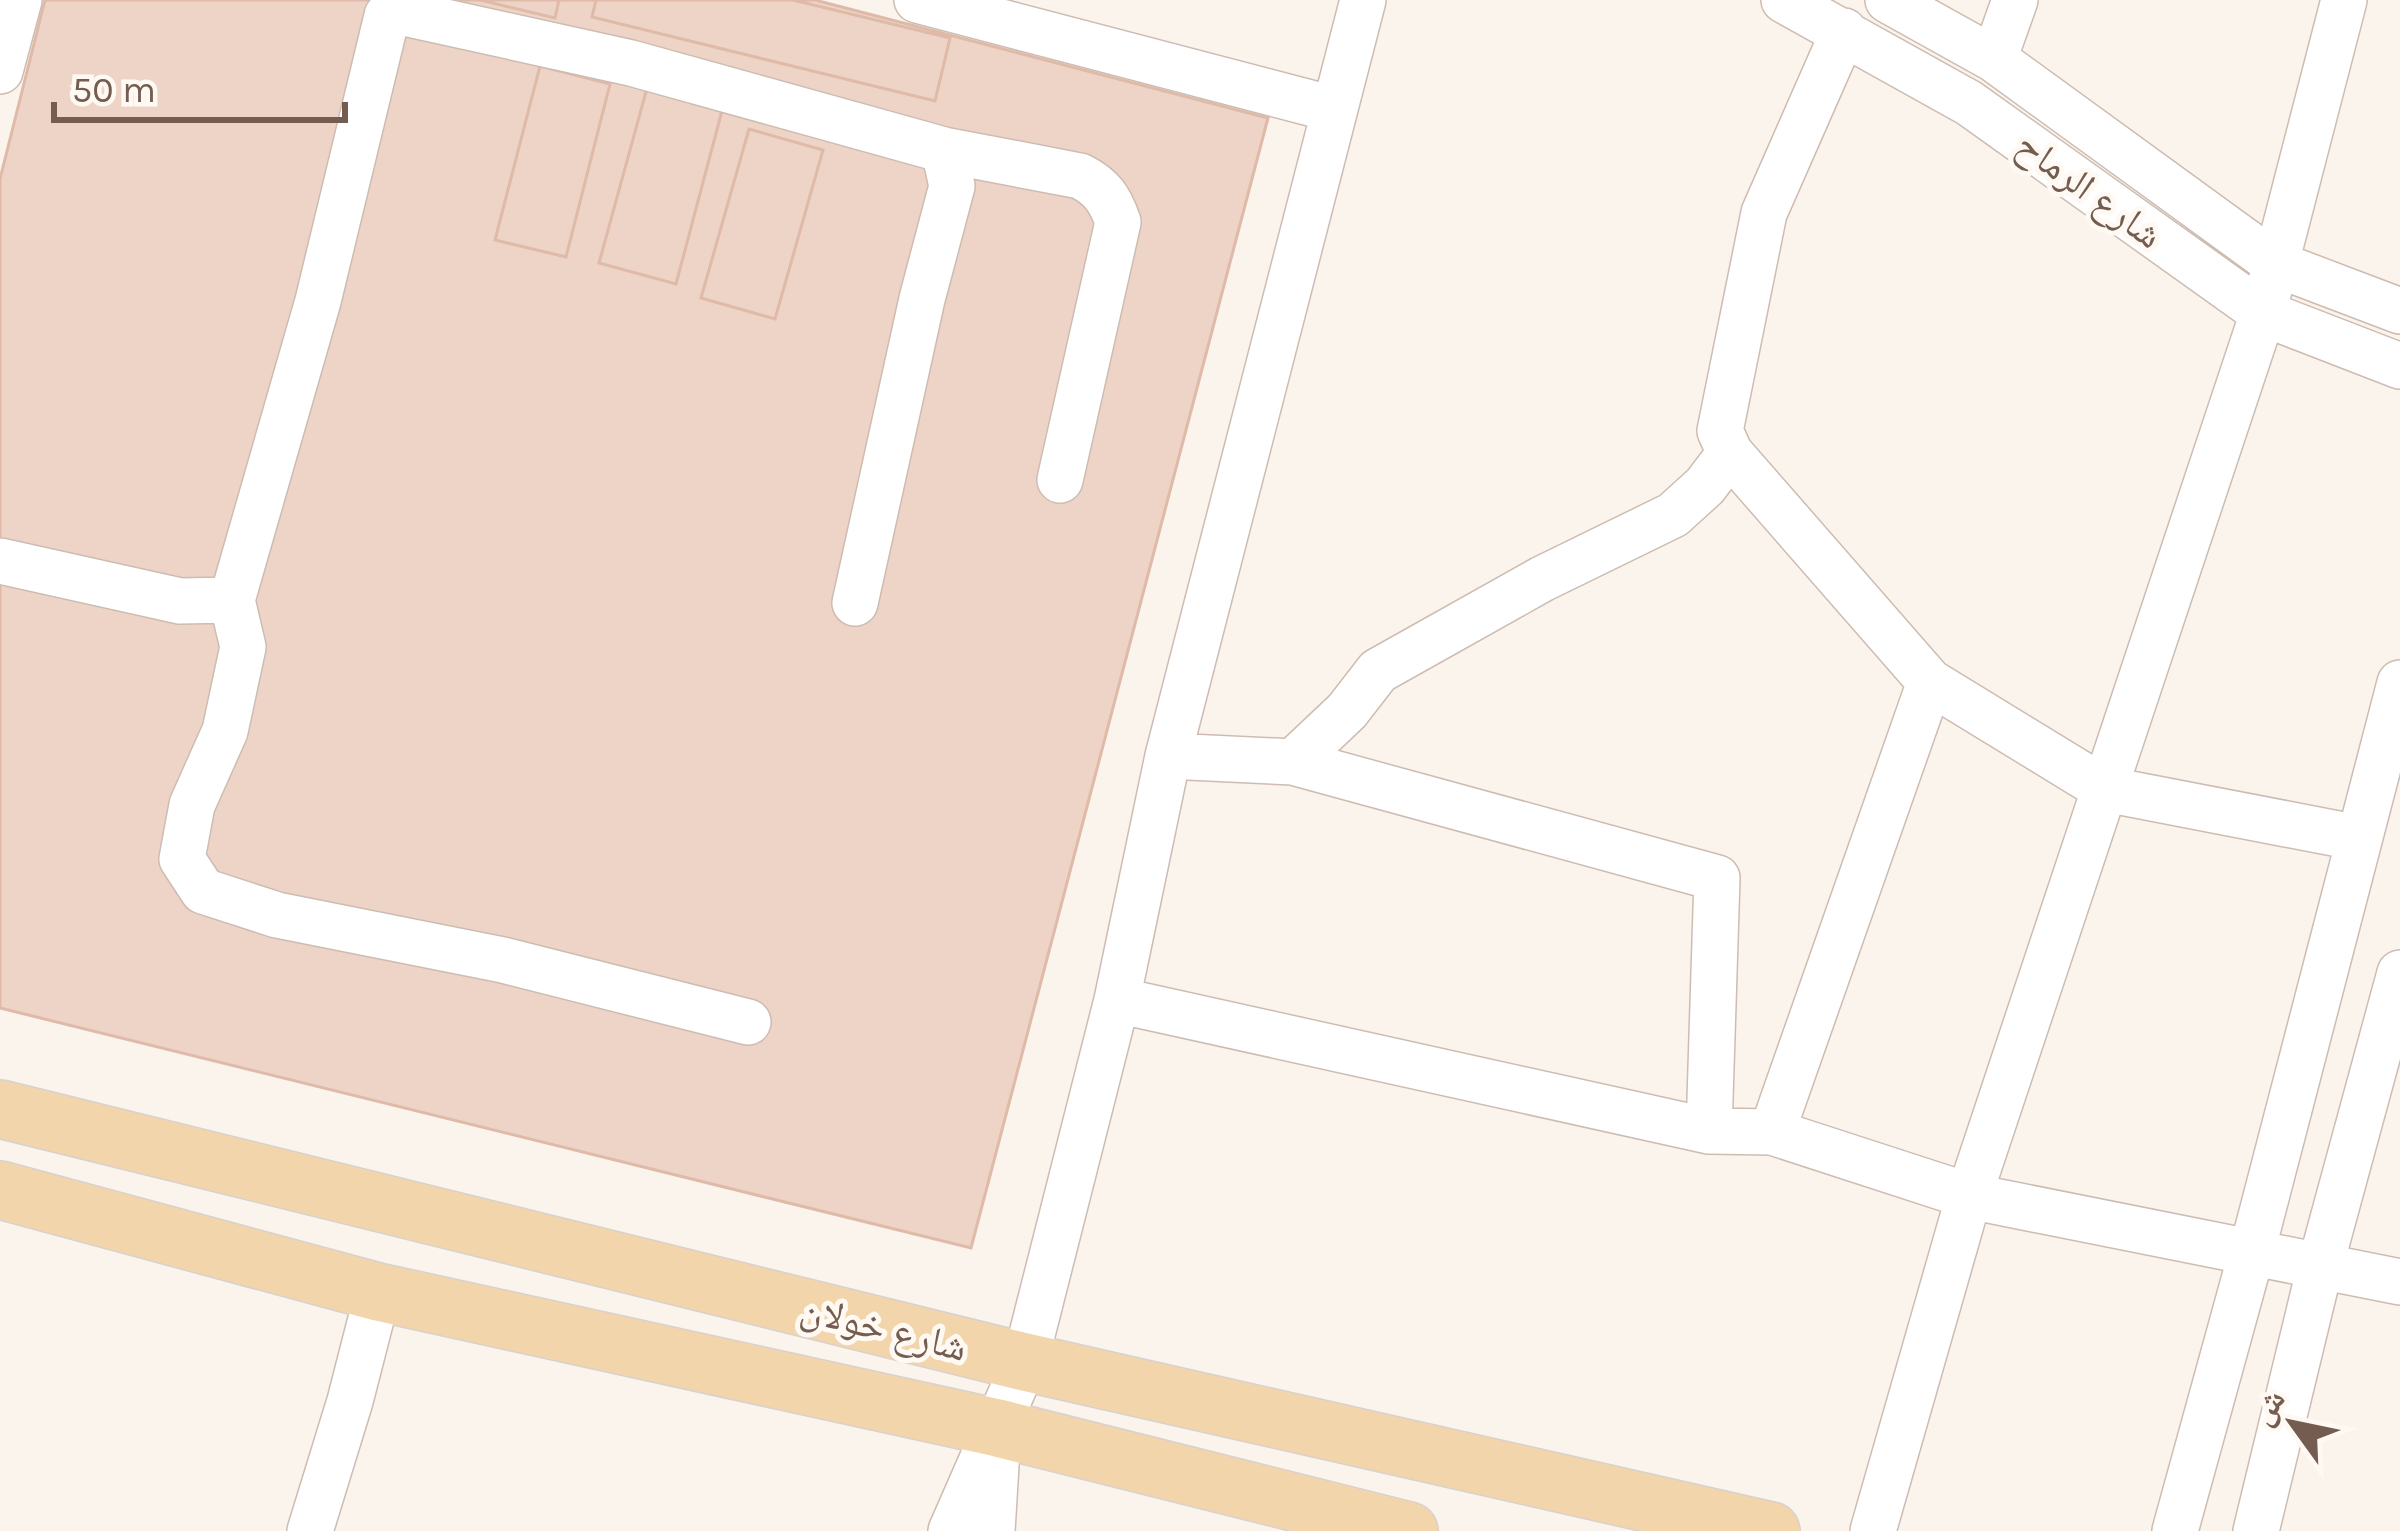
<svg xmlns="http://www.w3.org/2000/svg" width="2400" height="1531" font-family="Karla,'Noto Naskh Arabic',sans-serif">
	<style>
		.building { fill: #eed4c6; stroke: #dfbaa8; stroke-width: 3 }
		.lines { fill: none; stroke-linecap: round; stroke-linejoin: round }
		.minor-casing { stroke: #cdbcb2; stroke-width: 48 }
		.major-casing { stroke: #d8d1ce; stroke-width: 60 }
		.minor { stroke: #fff; stroke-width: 45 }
		.major { stroke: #f2d5ab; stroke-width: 57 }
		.labels { text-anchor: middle; stroke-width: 10; stroke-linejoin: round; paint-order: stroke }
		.street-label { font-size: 39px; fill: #745c50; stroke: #fef9f2 }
	</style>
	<rect width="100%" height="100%" fill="#fbf4ec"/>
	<path class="building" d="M 45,0 L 815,0 L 1268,118 L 971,1248 L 0,1008 L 0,179 Z
		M 480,0 L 559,0 L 555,18 Z
		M 596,0 L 793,0 L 950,38 L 935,101 L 592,17 Z
		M 540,66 L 610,84 L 566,257 L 495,240 Z
		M 647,88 L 723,107 L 676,284 L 599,263 Z
		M 749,129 L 823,150 L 775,319 L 701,298 Z"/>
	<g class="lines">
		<g class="minor-casing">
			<path id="minor" d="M 917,0 L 1333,109
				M 1784,0 L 1969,103 L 2263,313 L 2400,366
				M 1888,0 L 1994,59 L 2276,264 L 2400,311
				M 1844,31 L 1764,213 L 1720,431 L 1730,453 L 1930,682 L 2105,789 L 2359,838
				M 1994,59 L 2015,0
				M 0,71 L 19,0
				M 0,561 L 180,601 L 232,600 L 318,301 L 387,16 L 400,12 L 631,63 L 944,150 L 1080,176 C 1102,187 1110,199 1118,222 L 1060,480
				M 232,600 L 243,647 L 225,731 L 192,805 L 182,859 L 203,891 L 277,915 L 503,960 L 748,1022
				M 855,603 L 922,299 L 952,186 L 944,150
				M 1168,756 L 1293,762 L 1717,878 L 1709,1131
				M 1293,762 L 1347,711 L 1378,671 L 1542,579 L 1673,515 L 1705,486 L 1730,453
				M 1117,1000 L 1709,1131 L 1772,1132 L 1969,1196 L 2400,1282
				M 1772,1132 L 1930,682
				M 310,1531 L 350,1401 L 378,1292
				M 951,1531 L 1025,1362 L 1117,1000 L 1168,756 L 1363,0
				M 992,1531 L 997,1449
				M 1873,1531 L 1969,1196 L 2263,313 L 2344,0
				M 2175,1531 L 2251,1255 L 2400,683
				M 2256,1531 L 2320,1267 L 2400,973"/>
		</g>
		<g class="major-casing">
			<path id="major" d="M 0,1109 L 1025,1362 L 1771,1531
				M 0,1190 L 378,1292 L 998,1428 L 1409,1531"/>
		</g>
		<use href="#minor" class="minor"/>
		<use href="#major" class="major"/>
	</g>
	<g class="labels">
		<g class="street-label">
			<text transform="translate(2090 189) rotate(36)" y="14">شارع الرماح</text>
			<text transform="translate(884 1327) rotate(14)" y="14">شارع خولان</text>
		</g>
	</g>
	<g transform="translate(2292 1423) rotate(303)" stroke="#fef9f2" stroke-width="9" paint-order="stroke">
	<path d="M0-9L21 45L0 30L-21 45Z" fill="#745c50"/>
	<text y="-18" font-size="33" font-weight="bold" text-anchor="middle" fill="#745c50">ش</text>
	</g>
	<path d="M54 102v18h291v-18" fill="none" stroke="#745c50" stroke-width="6"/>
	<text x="72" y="102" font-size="36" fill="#745c50" stroke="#fef9f2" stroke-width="9" paint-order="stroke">50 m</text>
</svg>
